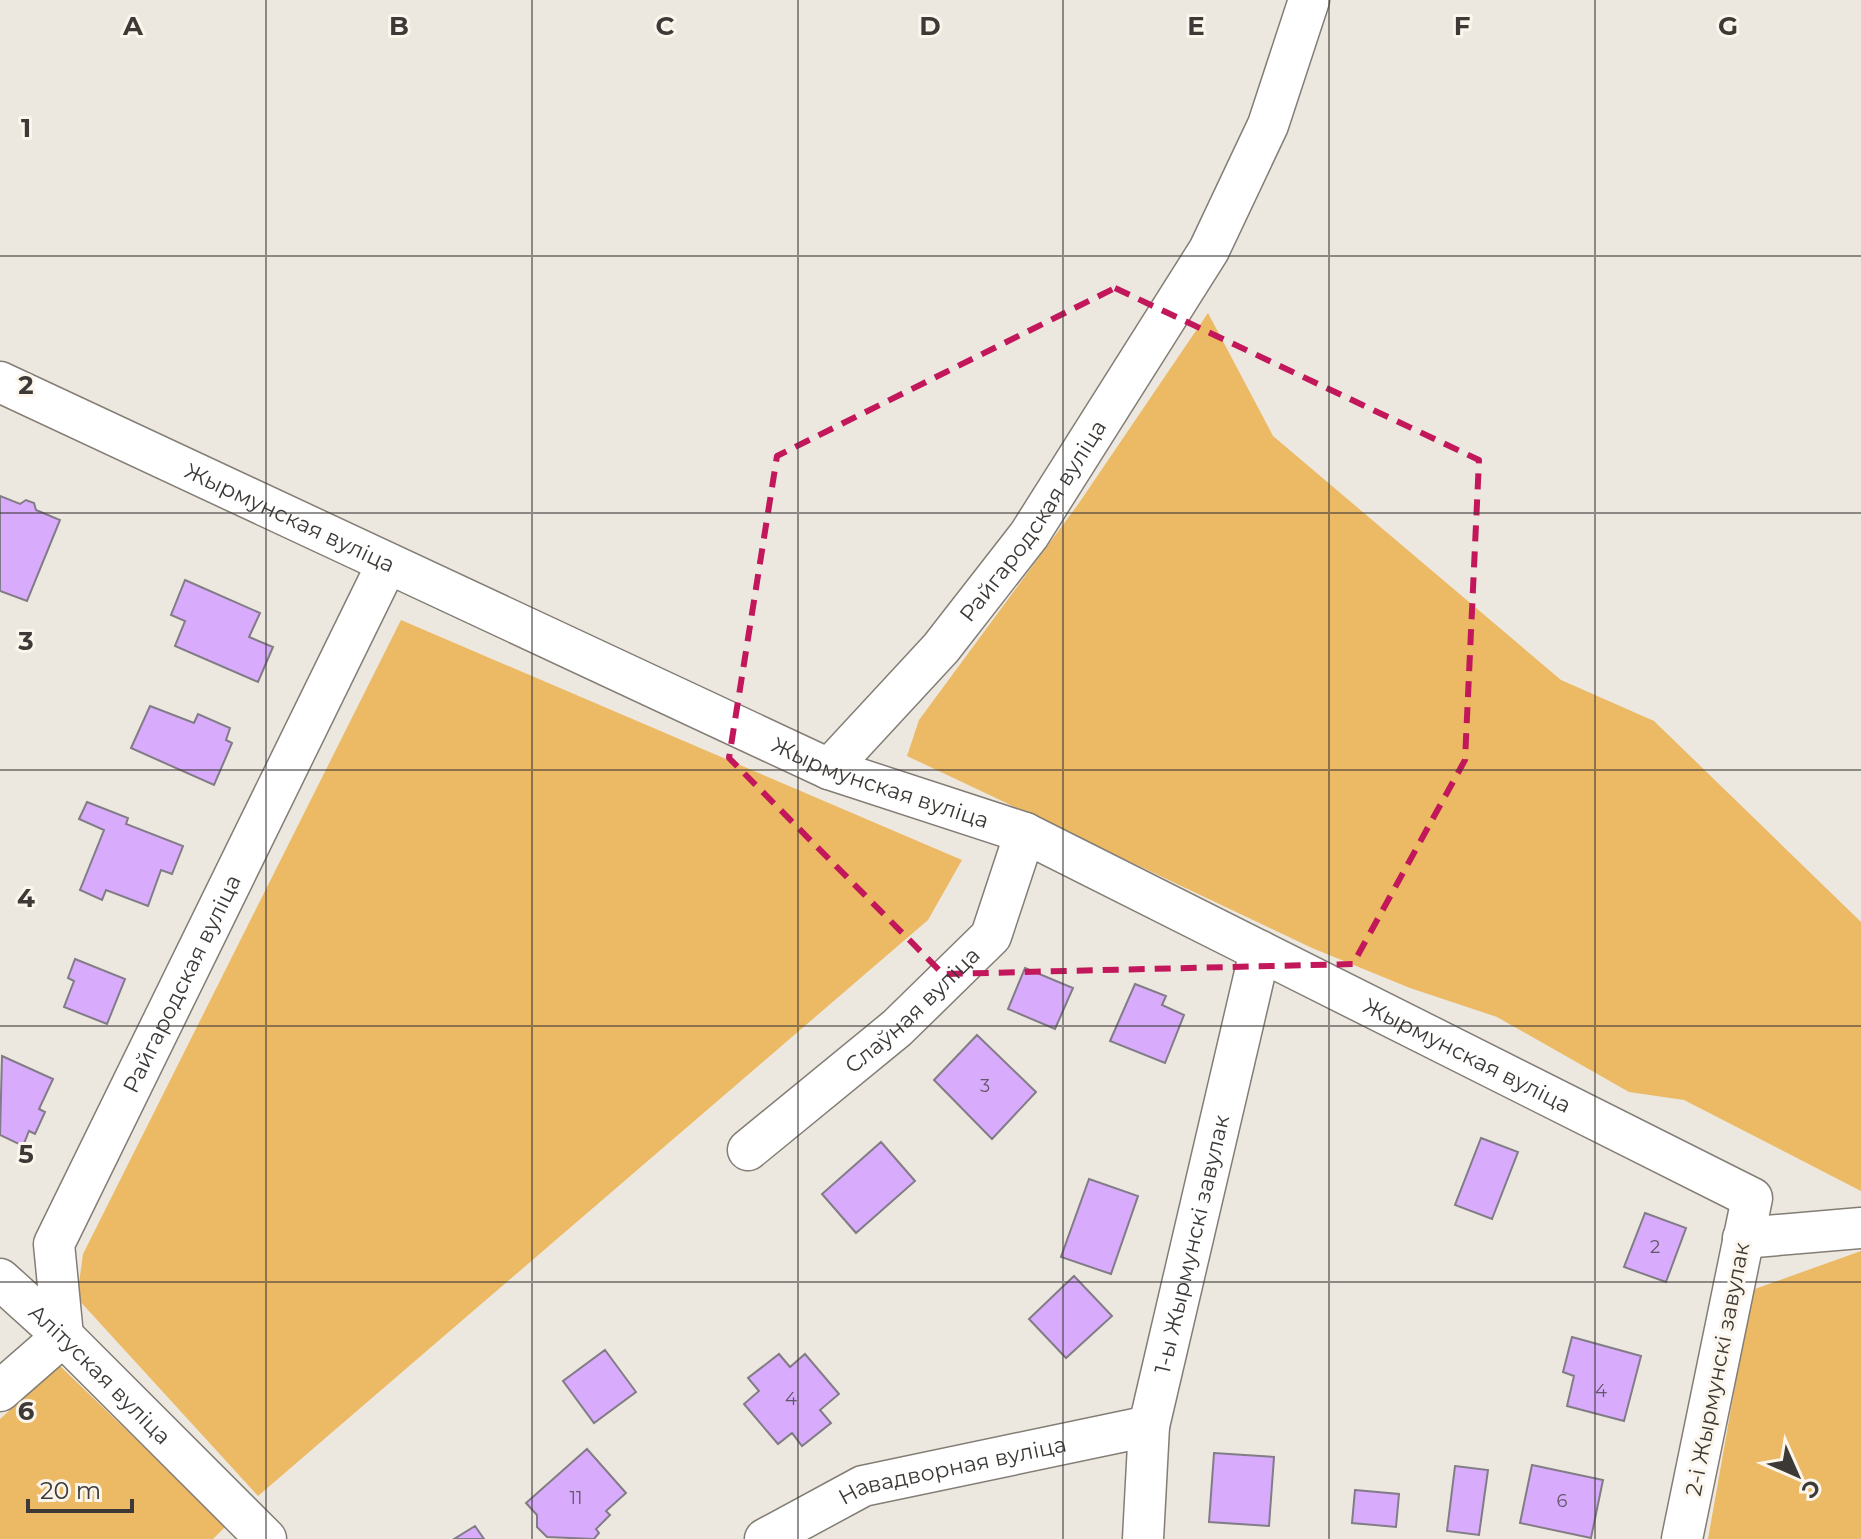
<svg xmlns="http://www.w3.org/2000/svg" width="1861" height="1539" font-family="Montserrat,sans-serif">
	<style>
		.green { fill: #ecb964 }
		.building { fill: #d8abfd; stroke: #817c85; stroke-width: 2 }
		.lines { fill: none; stroke-linecap: round; stroke-linejoin: round }
		.minor-casing { stroke: #837d75; stroke-width: 43 }
		.minor { stroke: #fff; stroke-width: 40 }
		.marked { fill: none; stroke: #c2185b; stroke-width: 6; stroke-dasharray: 16 10; stroke-linejoin: round }
		.grid { fill: none; stroke: #3c3936; stroke-width: 2; stroke-opacity: 0.55 }
		.labels { text-anchor: middle; stroke-width: 6; stroke-linejoin: round; paint-order: stroke }
		.number-label { font-size: 18px; fill: #635668 }
		.street-label { font-size: 22px; fill: #3c3936; stroke: #fbf5ec }
		.grid-label { font-size: 26px; text-anchor: middle; font-weight: bold; fill: #3c3936; stroke: #fbf5ec; stroke-width: 6; stroke-linejoin: round; paint-order: stroke }
	</style>
	<rect width="100%" height="100%" fill="#ede8df"/>
	<path class="green" d="M 1208,313 L 1273,436 L 1561,680 L 1654,721 L 1861,922 L 1861,1191 L 1684,1100 L 1629,1092 L 1497,1017 L 1410,988 L 1312,948 L 907,756 L 919,720 L 1079,503 Z
		M 401,620 L 962,860 L 928,920 L 258,1496 L 77,1298 L 83,1254 Z
		M 1861,1251 L 1861,1539 L 1708,1539 L 1752,1290 Z
		M 60,1366 L 226,1526 L 213,1539 L 0,1539 L 0,1419 Z"/>
	<path class="building" d="M 0,496 L 20,504 L 26,500 L 34,503 L 36,510 L 60,520 L 27,601 L 0,591 Z
		M 185,580 L 260,613 L 249,637 L 273,647 L 258,682 L 175,646 L 185,621 L 171,615 Z
		M 150,706 L 194,723 L 198,714 L 230,728 L 226,740 L 232,743 L 214,785 L 131,748 Z
		M 87,802 L 128,818 L 126,824 L 183,846 L 172,874 L 161,870 L 148,906 L 106,890 L 102,900 L 80,890 L 104,830 L 79,819 Z
		M 75,959 L 125,979 L 107,1024 L 64,1007 L 74,981 L 68,978 Z
		M 1025,968 L 1073,988 L 1055,1029 L 1008,1009 Z
		M 1135,984 L 1166,996 L 1162,1005 L 1184,1015 L 1165,1063 L 1110,1041 Z
		M 977,1035 L 1036,1092 L 992,1139 L 934,1080 Z
		M 2,1056 L 53,1079 L 39,1109 L 45,1112 L 35,1134 L 29,1131 L 23,1146 L 0,1135 Z
		M 1481,1138 L 1518,1152 L 1492,1219 L 1455,1205 Z
		M 881,1142 L 915,1181 L 856,1233 L 822,1194 Z
		M 1089,1179 L 1138,1196 L 1111,1274 L 1061,1257 Z
		M 1645,1213 L 1686,1228 L 1666,1282 L 1624,1267 Z
		M 1074,1276 L 1112,1316 L 1066,1358 L 1029,1319 Z
		M 1572,1337 L 1641,1356 L 1624,1421 L 1567,1406 L 1574,1376 L 1563,1372 Z
		M 605,1350 L 636,1392 L 594,1423 L 563,1381 Z
		M 779,1354 L 790,1367 L 805,1354 L 839,1394 L 820,1410 L 831,1423 L 802,1446 L 792,1433 L 778,1444 L 744,1404 L 759,1391 L 748,1378 Z
		M 587,1449 L 626,1493 L 606,1511 L 610,1515 L 596,1529 L 599,1533 L 594,1539 L 547,1537 L 537,1527 L 537,1515 L 526,1503 Z
		M 1214,1453 L 1274,1457 L 1269,1526 L 1209,1522 Z
		M 1532,1465 L 1603,1480 L 1591,1538 L 1520,1523 Z
		M 1455,1466 L 1488,1470 L 1479,1535 L 1447,1531 Z
		M 1355,1490 L 1399,1494 L 1396,1527 L 1352,1523 Z
		M 475,1526 L 484,1539 L 454,1539 Z"/>
	<g class="lines">
		<g class="minor-casing">
			<g id="minor">
				<path id="s1" d="M 0,382 L 829,769 L 1025,833 L 1752,1198 L 1682,1539"/>
				<path id="s2" d="M 829,769 L 941,648 L 1029,535 L 1209,250 L 1268,125 L 1309,0"/>
				<path id="s3" d="M 748,1150 L 897,1028 L 991,936 L 1025,833"/>
				<path d="M 1743,1238 L 1861,1228"/>
				<path id="s4" d="M 0,1279 L 63,1336 L 266,1539"/>
				<path id="s5" d="M 0,1391 L 63,1336 L 54,1244 L 387,564"/>
				<path id="s6" d="M 765,1539 L 863,1486 L 1149,1426"/>
				<path id="s7" d="M 1143,1539 L 1149,1426 L 1260,951"/>
			</g>
		</g>
		<use href="#minor" class="minor"/>
	</g>
	<path class="marked" d="M 1115,288 L 1479,460 L 1465,760 L 1353,964 L 943,974 L 729,758 L 777,456 Z"/>
	<path class="grid" d="M 266,0 L 266,1539M 532,0 L 532,1539M 798,0 L 798,1539M 1063,0 L 1063,1539M 1329,0 L 1329,1539M 1595,0 L 1595,1539M 0,256 L 1861,256M 0,513 L 1861,513M 0,770 L 1861,770M 0,1026 L 1861,1026M 0,1282 L 1861,1282"/>
	<g class="labels">
		<g class="number-label">
			<text x="985" y="1092">3</text>
			<text x="1655" y="1253">2</text>
			<text x="1601" y="1397">4</text>
			<text x="791" y="1405">4</text>
			<text x="576" y="1504">11</text>
			<text x="1562" y="1507">6</text>
		</g>
		<g class="street-label">
			<text dy="8" stroke="none"><textPath href="#s1" startOffset="320">Жырмунская вуліца</textPath></text>
			<text dy="8" stroke="none"><textPath href="#s2" startOffset="322">Райгародская вуліца</textPath></text>
			<text dy="8" stroke="none"><textPath href="#s1" startOffset="968">Жырмунская вуліца</textPath></text>
			<text dy="8" stroke="none"><textPath href="#s5" startOffset="466">Райгародская вуліца</textPath></text>
			<text dy="8" stroke="none"><textPath href="#s3" startOffset="216">Слаўная вуліца</textPath></text>
			<text dy="8" stroke="none"><textPath href="#s1" startOffset="1616">Жырмунская вуліца</textPath></text>
			<text dy="8" stroke="none"><textPath href="#s7" startOffset="300">1-ы Жырмунскі завулак</textPath></text>
			<text transform="translate(1717 1369) rotate(-79)" y="8">2-і Жырмунскі завулак</text>
			<text dy="8" stroke="none"><textPath href="#s4" startOffset="138">Алітуская вуліца</textPath></text>
			<text dy="8" stroke="none"><textPath href="#s6" startOffset="202">Навадворная вуліца</textPath></text>
		</g>
	</g>
	<g class="grid-label">
		<text x="133" y="35">A</text>
		<text x="399" y="35">B</text>
		<text x="665" y="35">C</text>
		<text x="930" y="35">D</text>
		<text x="1196" y="35">E</text>
		<text x="1462" y="35">F</text>
		<text x="1728" y="35">G</text>
		<text x="26" y="137">1</text>
		<text x="26" y="394">2</text>
		<text x="26" y="650">3</text>
		<text x="26" y="907">4</text>
		<text x="26" y="1163">5</text>
		<text x="26" y="1420">6</text>
	</g>
	<g transform="translate(1797 1475) rotate(135)" stroke="#fbf5ec" stroke-width="6" paint-order="stroke">
	<path d="M0-6L14 30L0 20L-14 30Z" fill="#3c3936"/>
	<text y="-12" font-size="22" font-weight="bold" text-anchor="middle" fill="#3c3936">С</text>
	</g>
	<path d="M28 1499v12h104v-12" fill="none" stroke="#3c3936" stroke-width="4"/>
	<text x="40" y="1499" font-size="24" fill="#3c3936" stroke="#fbf5ec" stroke-width="6" paint-order="stroke">20 m</text>
</svg>
